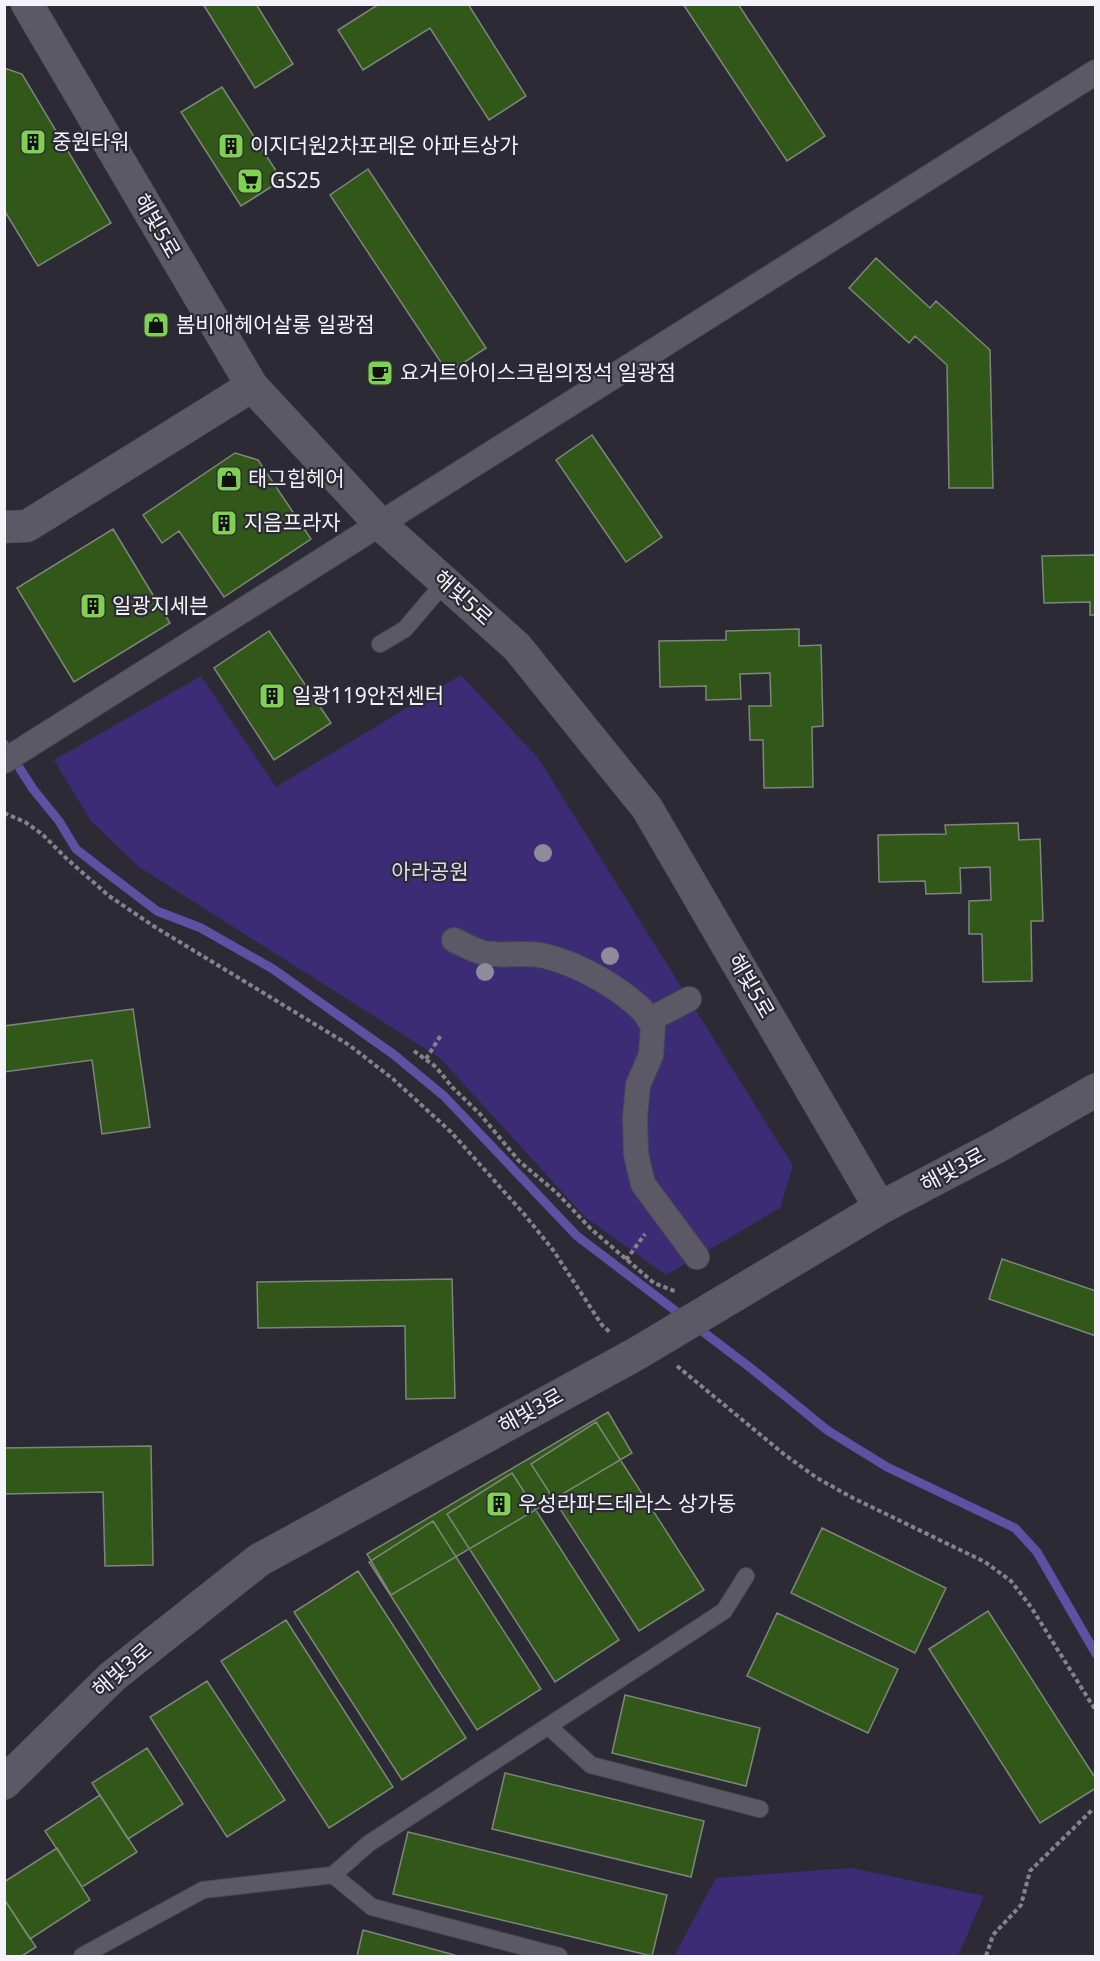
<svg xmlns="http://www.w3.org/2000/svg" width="1100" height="1961" font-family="'Noto Sans','Noto Sans KR',sans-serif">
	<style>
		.green { fill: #3c2c76 }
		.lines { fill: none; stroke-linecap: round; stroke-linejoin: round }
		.stream { stroke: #5e50a2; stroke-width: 9 }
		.building { fill: #315819; stroke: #7e867b; stroke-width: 1.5 }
		.service-casing { stroke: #4a4a52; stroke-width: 18 }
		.pedestrian-casing { stroke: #4a4a52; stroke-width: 26 }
		.minor-casing { stroke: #4a4a52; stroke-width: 33 }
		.tertiary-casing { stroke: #4a4a52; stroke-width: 34 }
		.path { stroke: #84838c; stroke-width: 4; stroke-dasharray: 4.5 3; stroke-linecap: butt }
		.service { stroke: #5a5965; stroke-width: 16 }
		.pedestrian { stroke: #5a5965; stroke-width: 24 }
		.minor { stroke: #5a5965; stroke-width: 32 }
		.tertiary { stroke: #5a5965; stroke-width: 33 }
		.tree { fill: #8d8b9c }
		.labels { text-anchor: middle; stroke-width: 4.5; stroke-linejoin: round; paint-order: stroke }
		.poi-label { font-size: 21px; fill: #f4f3fa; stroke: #2c2b35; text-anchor: start }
		.street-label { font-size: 21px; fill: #f4f3fa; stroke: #2c2b35 }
		.park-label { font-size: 21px; fill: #dcdaf1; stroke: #2c2b35 }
	</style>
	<rect width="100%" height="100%" fill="#2c2b35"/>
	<path class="green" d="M 461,675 L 538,758 L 793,1166 L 780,1208 L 666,1275 L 585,1217 L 440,1058 L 139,867 L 91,821 L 54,760 L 201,676 L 276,787 Z
		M 852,1868 L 984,1896 L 958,1956 L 674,1956 L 716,1878 Z"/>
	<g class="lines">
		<path class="stream" d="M 4,744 L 33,789 L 59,821 L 76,849 L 99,867 L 157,911 L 201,928 L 273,969 L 393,1054 L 444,1096 L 577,1236 L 752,1369 L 827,1430 L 887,1467 L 1015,1528 L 1037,1552 L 1096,1654"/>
	</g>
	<path class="building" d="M 203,4 L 256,4 L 293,64 L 255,88 Z
		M 379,4 L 468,4 L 526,96 L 489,120 L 430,28 L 363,70 L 338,30 Z
		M 683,4 L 738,4 L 825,136 L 787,161 Z
		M 4,68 L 22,74 L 111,223 L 38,266 L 4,210 Z
		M 222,87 L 282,180 L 241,206 L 181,112 Z
		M 368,169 L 486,348 L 448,373 L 330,195 Z
		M 876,258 L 930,308 L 936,301 L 990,350 L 993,488 L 949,488 L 947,365 L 915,336 L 909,343 L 849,288 Z
		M 592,435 L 662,537 L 626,562 L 556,460 Z
		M 235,453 L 258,460 L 311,539 L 224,597 L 179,531 L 162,543 L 143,515 Z
		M 113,529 L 170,623 L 74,682 L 17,588 Z
		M 1096,555 L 1096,615 L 1090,615 L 1090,602 L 1044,603 L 1042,556 Z
		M 799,629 L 799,646 L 821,645 L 823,726 L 812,727 L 813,787 L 764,788 L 763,740 L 750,740 L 749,706 L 771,706 L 770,673 L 740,674 L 741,699 L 706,700 L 706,686 L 660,687 L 659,641 L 726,640 L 726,631 Z
		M 269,631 L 331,723 L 274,760 L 214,668 Z
		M 1018,823 L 1019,840 L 1040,839 L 1043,921 L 1031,921 L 1032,981 L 983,982 L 982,934 L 969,934 L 969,901 L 991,900 L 990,867 L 960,868 L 961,893 L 926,894 L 925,881 L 879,882 L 878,835 L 946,834 L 945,825 Z
		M 133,1009 L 150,1127 L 102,1134 L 92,1060 L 4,1072 L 4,1026 Z
		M 1002,1259 L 1096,1291 L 1096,1336 L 989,1299 Z
		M 452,1279 L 455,1398 L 406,1399 L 405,1326 L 258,1328 L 257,1282 Z
		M 608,1412 L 632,1453 L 391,1595 L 367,1554 Z
		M 596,1422 L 704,1590 L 639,1631 L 531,1464 Z
		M 151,1446 L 153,1565 L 105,1566 L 103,1492 L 4,1494 L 4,1448 Z
		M 512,1473 L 619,1640 L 555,1682 L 447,1514 Z
		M 433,1521 L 541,1689 L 477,1730 L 369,1562 Z
		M 822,1528 L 946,1588 L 915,1653 L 791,1593 Z
		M 358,1571 L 466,1738 L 402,1780 L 294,1612 Z
		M 988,1611 L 1096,1779 L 1096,1788 L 1040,1823 L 929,1649 Z
		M 777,1613 L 898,1669 L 868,1733 L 747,1676 Z
		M 286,1620 L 393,1787 L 329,1828 L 221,1661 Z
		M 207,1681 L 285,1800 L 227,1837 L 150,1717 Z
		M 625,1695 L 760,1728 L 746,1786 L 612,1753 Z
		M 147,1748 L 183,1804 L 128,1839 L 92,1783 Z
		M 505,1773 L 704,1821 L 691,1877 L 492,1829 Z
		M 100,1795 L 137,1852 L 82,1887 L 45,1831 Z
		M 408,1832 L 667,1895 L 652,1956 L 393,1894 Z
		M 57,1848 L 90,1900 L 30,1939 L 4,1899 L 4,1882 Z
		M 4,1899 L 36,1947 L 22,1956 L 4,1956 Z
		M 363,1930 L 458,1956 L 357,1956 Z"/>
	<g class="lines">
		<g class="service-casing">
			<path id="service" d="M 380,644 L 405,629 L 445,582
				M 548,1726 L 591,1765 L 760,1809
				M 333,1875 L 372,1907 L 559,1956
				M 82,1956 L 203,1890 L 333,1875 L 368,1844 L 724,1611 L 746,1576"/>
		</g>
		<g class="pedestrian-casing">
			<path id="pedestrian" d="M 4,761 L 1096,72
				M 454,940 C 464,945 473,950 484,953 C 504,957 525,951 545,956 C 577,964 614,984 639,1007 C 645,1012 649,1019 653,1025 L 651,1055 L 638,1085 L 635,1118 L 636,1154 L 643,1184 L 697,1257
				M 649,1020 L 689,999"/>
		</g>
		<g class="minor-casing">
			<path id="minor" d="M 27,4 L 252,386 L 380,524 L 517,647 L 647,808 L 880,1208
				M 4,527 L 27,526 L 252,386"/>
		</g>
		<g class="tertiary-casing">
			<path id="tertiary" d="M 4,1783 L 113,1676 L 259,1560 L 636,1354 L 880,1208 L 998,1146 L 1096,1090"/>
		</g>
		<path class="path" d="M 4,813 L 25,822 L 42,834 L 66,858 L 109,896 L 155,927 L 349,1045 L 393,1079 L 451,1132 L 524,1214 L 553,1250 L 602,1325 L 611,1333
			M 414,1051 L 436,1067 L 452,1087 L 480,1114 L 519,1161 L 557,1193 L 591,1229 L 654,1283 L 677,1292
			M 426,1059 L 441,1035
			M 626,1260 L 645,1234
			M 677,1366 L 785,1455 L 817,1478 L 853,1498 L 985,1562 L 1011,1581 L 1031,1607 L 1096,1711
			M 986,1956 L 993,1935 L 1021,1905 L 1030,1871 L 1092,1810 L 1096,1811"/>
		<use href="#service" class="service"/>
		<use href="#pedestrian" class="pedestrian"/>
		<use href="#minor" class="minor"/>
		<use href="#tertiary" class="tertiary"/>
	</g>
	<g class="tree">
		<circle cx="543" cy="853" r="9"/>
		<circle cx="610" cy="956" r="9"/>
		<circle cx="485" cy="972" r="9"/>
	</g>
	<defs>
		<g id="building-square" transform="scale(1.35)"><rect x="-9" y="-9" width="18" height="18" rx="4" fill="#80d051" stroke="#2c2b35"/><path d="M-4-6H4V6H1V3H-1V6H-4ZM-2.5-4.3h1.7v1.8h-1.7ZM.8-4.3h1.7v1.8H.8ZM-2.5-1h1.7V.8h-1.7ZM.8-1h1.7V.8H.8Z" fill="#111"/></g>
		<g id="supermarket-square" transform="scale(1.35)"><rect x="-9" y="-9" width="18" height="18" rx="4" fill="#80d051" stroke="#2c2b35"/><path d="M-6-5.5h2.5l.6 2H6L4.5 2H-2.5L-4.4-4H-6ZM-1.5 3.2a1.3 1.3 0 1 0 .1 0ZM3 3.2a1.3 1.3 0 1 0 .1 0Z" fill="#111"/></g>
		<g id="shop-square" transform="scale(1.35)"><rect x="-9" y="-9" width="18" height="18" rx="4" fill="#80d051" stroke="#2c2b35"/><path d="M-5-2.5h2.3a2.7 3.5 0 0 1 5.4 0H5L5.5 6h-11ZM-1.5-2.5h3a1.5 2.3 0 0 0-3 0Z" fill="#111"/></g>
		<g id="cafe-square" transform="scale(1.35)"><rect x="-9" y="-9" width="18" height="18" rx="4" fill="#80d051" stroke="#2c2b35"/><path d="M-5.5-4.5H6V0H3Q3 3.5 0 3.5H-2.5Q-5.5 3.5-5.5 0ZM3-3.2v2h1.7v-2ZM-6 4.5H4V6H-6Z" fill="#111"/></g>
	</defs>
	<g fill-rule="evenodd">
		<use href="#building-square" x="33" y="142"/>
		<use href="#building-square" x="231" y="146"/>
		<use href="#supermarket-square" x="250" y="181"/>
		<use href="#shop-square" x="156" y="325"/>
		<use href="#cafe-square" x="380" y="373"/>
		<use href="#shop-square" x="229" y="479"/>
		<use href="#building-square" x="224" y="523"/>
		<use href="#building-square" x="93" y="606"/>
		<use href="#building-square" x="272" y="696"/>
		<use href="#building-square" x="499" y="1504"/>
	</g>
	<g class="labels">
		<g class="poi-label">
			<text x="52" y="149">중원타워</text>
			<text x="250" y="153">이지더원2차포레온 아파트상가</text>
			<text x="270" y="188">GS25</text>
			<text x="176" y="332">봄비애헤어살롱 일광점</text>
			<text x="400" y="380">요거트아이스크림의정석 일광점</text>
			<text x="248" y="486">태그힙헤어</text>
			<text x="244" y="530">지음프라자</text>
			<text x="112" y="613">일광지세븐</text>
			<text x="292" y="703">일광119안전센터</text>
			<text x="518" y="1511">우성라파드테라스 상가동</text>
		</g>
		<g class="street-label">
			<text transform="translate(157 226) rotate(60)" y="7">해빛5로</text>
			<text transform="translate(463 598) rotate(42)" y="7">해빛5로</text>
			<text transform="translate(751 986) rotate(60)" y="7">해빛5로</text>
			<text transform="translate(953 1170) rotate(-28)" y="7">해빛3로</text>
			<text transform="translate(531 1411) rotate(-29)" y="7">해빛3로</text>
			<text transform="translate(122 1670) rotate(-41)" y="7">해빛3로</text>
		</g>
		<g class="park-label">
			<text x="430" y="879">아라공원</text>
		</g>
	</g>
	<rect width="1100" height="1961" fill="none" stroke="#f4f3fa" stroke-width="12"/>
</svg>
